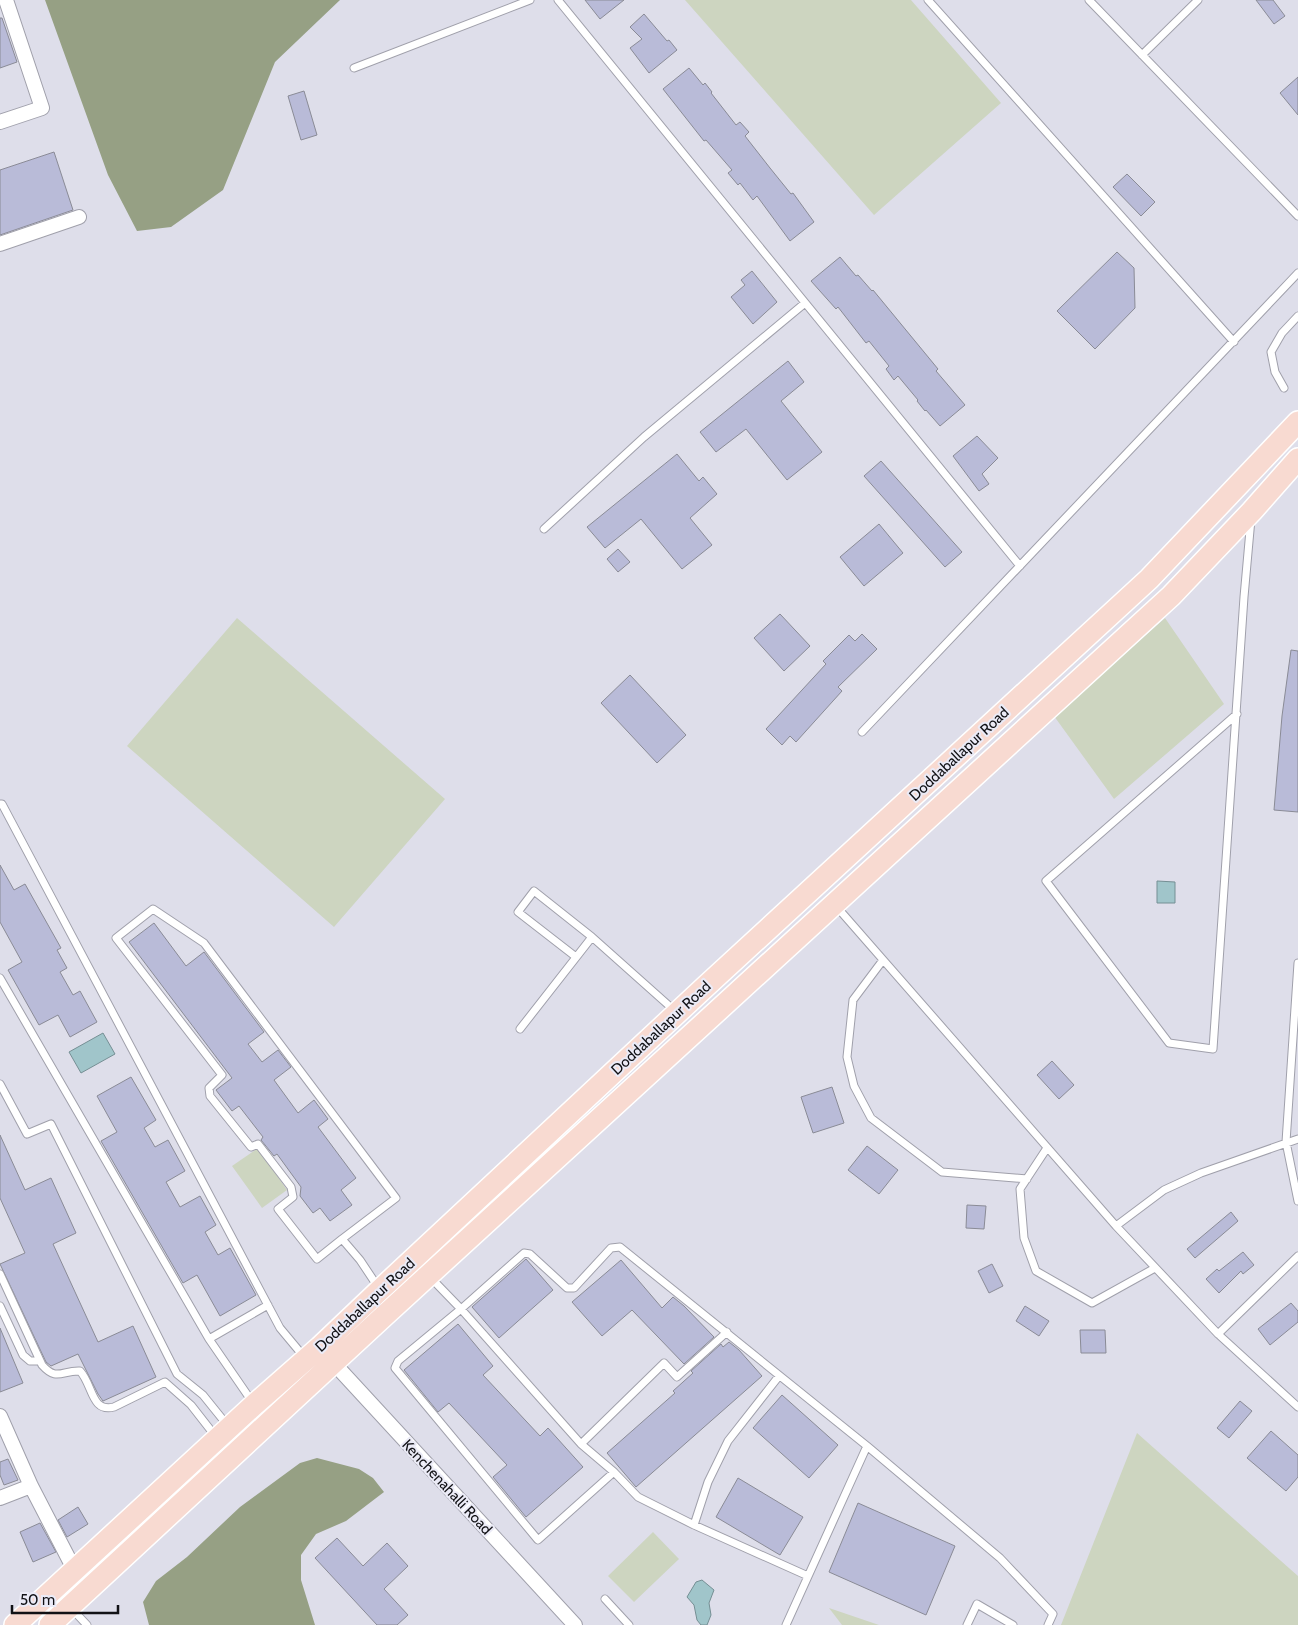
<svg xmlns="http://www.w3.org/2000/svg" width="1298" height="1625" font-family="Cabin,sans-serif">
	<style>
		.green { fill: #cdd5c0 }
		.forest { fill: #96a084 }
		.water { fill: #a0c5ca; stroke: #758f94 }
		.building { fill: #b9bbd8; stroke: #8a8b96 }
		.lines { fill: none; stroke-linecap: round; stroke-linejoin: round }
		.lane-casing { stroke: #a0a0ab; stroke-width: 9 }
		.street-casing { stroke: #a0a0ab; stroke-width: 16 }
		.primary-casing { stroke: #fff; stroke-width: 24 }
		.lane { stroke: #fff; stroke-width: 7 }
		.street { stroke: #fff; stroke-width: 14 }
		.primary { stroke: #f8dad1; stroke-width: 21 }
		.labels { text-anchor: middle; stroke-width: 4; stroke-linejoin: round; paint-order: stroke }
		.street-label { font-size: 15px; fill: #111115; stroke: #ebebf7 }
	</style>
	<rect width="100%" height="100%" fill="#dedeea"/>
	<path class="green" d="M 685,0 L 911,0 L 1001,103 L 874,215 Z
		M 237,618 L 445,799 L 334,927 L 127,746 Z
		M 1165,618 L 1224,704 L 1114,799 L 1054,716 Z
		M 258,1148 L 287,1190 L 262,1208 L 232,1166 Z
		M 1137,1433 L 1298,1576 L 1298,1625 L 1061,1625 Z
		M 653,1532 L 679,1559 L 634,1602 L 608,1576 Z
		M 829,1608 L 879,1625 L 842,1625 Z"/>
	<path class="forest" d="M 45,0 L 340,0 L 275,62 L 223,190 L 171,227 L 137,231 L 108,175 Z
		M 317,1458 L 359,1469 L 373,1478 L 384,1492 L 346,1521 L 316,1534 L 301,1555 L 301,1580 L 315,1625 L 149,1625 L 143,1602 L 156,1581 L 187,1557 L 240,1507 L 300,1463 Z"/>
	<path class="water" d="M 1157,881 L 1175,882 L 1175,903 L 1157,903 Z
		M 103,1033 L 115,1054 L 81,1073 L 69,1052 Z
		M 702,1580 L 714,1590 L 709,1603 L 711,1615 L 707,1625 L 701,1625 L 697,1620 L 694,1605 L 687,1597 L 696,1582 Z"/>
	<path class="building" d="M 585,0 L 624,0 L 600,19 Z
		M 1256,0 L 1273,0 L 1285,16 L 1274,24 Z
		M 644,14 L 667,41 L 669,40 L 677,50 L 649,73 L 630,48 L 642,39 L 630,27 Z
		M 0,18 L 2,18 L 17,62 L 0,68 Z
		M 689,68 L 703,85 L 705,83 L 712,92 L 711,93 L 736,125 L 740,122 L 749,132 L 745,136 L 770,168 L 791,194 L 793,193 L 814,222 L 790,241 L 757,196 L 753,200 L 740,183 L 738,185 L 728,173 L 732,170 L 706,140 L 704,141 L 663,89 Z
		M 1298,77 L 1298,115 L 1280,93 Z
		M 304,91 L 317,135 L 301,140 L 288,96 Z
		M 54,152 L 73,210 L 0,235 L 0,170 Z
		M 1127,174 L 1155,202 L 1141,216 L 1113,187 Z
		M 1117,252 L 1134,268 L 1135,308 L 1095,349 L 1057,311 Z
		M 840,257 L 856,276 L 858,275 L 872,291 L 873,290 L 938,369 L 936,371 L 965,405 L 940,426 L 926,410 L 925,411 L 917,401 L 918,400 L 898,376 L 894,380 L 886,369 L 889,366 L 869,341 L 866,343 L 838,307 L 836,309 L 811,281 Z
		M 752,271 L 777,302 L 753,324 L 731,297 L 745,285 L 741,280 Z
		M 788,361 L 804,382 L 781,401 L 822,452 L 787,480 L 746,429 L 716,452 L 700,432 Z
		M 977,436 L 998,458 L 982,474 L 989,484 L 979,491 L 953,456 Z
		M 677,454 L 699,481 L 703,477 L 717,494 L 690,518 L 712,545 L 682,569 L 641,519 L 605,548 L 587,527 Z
		M 881,461 L 962,552 L 945,567 L 864,476 Z
		M 879,524 L 903,553 L 864,586 L 840,557 Z
		M 618,549 L 630,562 L 618,572 L 607,559 Z
		M 780,614 L 810,646 L 784,671 L 754,638 Z
		M 862,634 L 877,649 L 838,687 L 842,691 L 796,742 L 790,736 L 782,745 L 766,729 L 826,664 L 823,661 L 849,635 L 855,641 Z
		M 1291,650 L 1298,651 L 1298,812 L 1274,810 L 1282,716 Z
		M 630,675 L 686,735 L 657,763 L 601,703 Z
		M 0,865 L 14,890 L 25,884 L 61,948 L 57,950 L 67,968 L 60,972 L 73,995 L 80,991 L 97,1022 L 70,1037 L 58,1015 L 39,1025 L 8,970 L 22,962 L 0,922 Z
		M 154,923 L 186,966 L 204,952 L 264,1032 L 248,1044 L 262,1062 L 278,1050 L 291,1067 L 274,1080 L 298,1113 L 314,1100 L 328,1119 L 318,1127 L 356,1178 L 341,1190 L 352,1205 L 330,1221 L 320,1208 L 313,1213 L 300,1196 L 301,1187 L 277,1154 L 274,1156 L 261,1140 L 263,1137 L 239,1106 L 232,1111 L 216,1090 L 232,1078 L 129,942 Z
		M 1052,1061 L 1074,1085 L 1059,1099 L 1037,1075 Z
		M 131,1077 L 156,1120 L 144,1128 L 155,1147 L 168,1140 L 185,1171 L 166,1182 L 180,1207 L 200,1196 L 216,1225 L 205,1232 L 218,1255 L 230,1248 L 256,1295 L 220,1316 L 197,1275 L 183,1283 L 101,1141 L 117,1132 L 97,1096 Z
		M 832,1087 L 844,1123 L 813,1133 L 801,1097 Z
		M 0,1135 L 25,1190 L 51,1178 L 76,1233 L 53,1244 L 98,1342 L 133,1326 L 156,1377 L 103,1401 L 98,1394 L 78,1354 L 51,1366 L 46,1362 L 0,1264 L 25,1253 L 0,1198 Z
		M 867,1146 L 898,1170 L 879,1194 L 848,1170 Z
		M 967,1205 L 986,1206 L 984,1229 L 966,1228 Z
		M 1231,1212 L 1238,1221 L 1195,1258 L 1187,1249 Z
		M 1243,1252 L 1254,1265 L 1243,1274 L 1241,1271 L 1219,1293 L 1206,1279 L 1217,1269 L 1219,1271 Z
		M 526,1259 L 553,1290 L 499,1338 L 472,1307 Z
		M 621,1260 L 662,1308 L 673,1297 L 684,1306 L 714,1337 L 684,1364 L 632,1310 L 602,1336 L 572,1302 Z
		M 992,1264 L 1003,1286 L 989,1293 L 978,1271 Z
		M 1291,1303 L 1298,1311 L 1298,1322 L 1270,1345 L 1258,1329 Z
		M 1025,1306 L 1049,1321 L 1039,1336 L 1016,1321 Z
		M 458,1324 L 493,1366 L 483,1375 L 540,1436 L 548,1428 L 583,1467 L 526,1517 L 493,1477 L 507,1465 L 449,1403 L 438,1412 L 404,1370 Z
		M 0,1328 L 23,1383 L 0,1392 Z
		M 1080,1330 L 1105,1330 L 1106,1353 L 1081,1353 Z
		M 729,1342 L 739,1350 L 762,1376 L 636,1487 L 607,1453 L 675,1393 L 673,1391 L 693,1373 L 691,1371 L 721,1344 L 723,1347 Z
		M 782,1395 L 838,1445 L 809,1478 L 753,1428 Z
		M 1240,1401 L 1252,1411 L 1229,1438 L 1217,1428 Z
		M 1271,1431 L 1298,1455 L 1298,1477 L 1286,1491 L 1247,1458 Z
		M 8,1459 L 18,1480 L 4,1485 L 0,1475 L 0,1462 Z
		M 738,1478 L 803,1517 L 780,1555 L 716,1517 Z
		M 858,1503 L 955,1546 L 926,1615 L 829,1572 Z
		M 78,1507 L 88,1524 L 67,1537 L 58,1520 Z
		M 40,1523 L 56,1552 L 33,1562 L 20,1532 Z
		M 337,1538 L 363,1566 L 387,1543 L 408,1566 L 384,1589 L 408,1615 L 397,1625 L 377,1625 L 315,1558 Z"/>
	<g class="lines">
		<g class="lane-casing">
			<path id="lane" d="M 558,0 L 1020,566
				M 928,0 L 1234,342
				M 1089,0 L 1298,216
				M 1142,55 L 1198,0
				M 354,68 L 530,0
				M 1284,388 L 1275,372 L 1271,352 L 1282,333 L 1298,316
				M 544,529 L 644,437 L 805,303
				M 1237,714 L 1046,881 L 1169,1043 L 1213,1049 L 1244,597 L 1251,519
				M 862,732 L 1298,273
				M 0,804 L 2,804 L 280,1328 L 305,1358
				M 836,906 L 1116,1226 L 1218,1334 L 1298,1407
				M 576,957 L 518,912 L 534,891 L 592,937 L 675,1011
				M 883,960 L 853,1000 L 847,1057 L 854,1086 L 871,1118 L 942,1172 L 1027,1179
				M 1298,963 L 1286,1142 L 1298,1201
				M 0,978 L 209,1339 L 253,1403
				M 520,1029 L 592,937
				M 0,1084 L 27,1134 L 51,1124 L 177,1374 L 203,1395 L 228,1426
				M 1047,1148 L 1020,1189 L 1024,1238 L 1036,1271 L 1092,1303 L 1155,1268
				M 1116,1226 L 1164,1190 L 1201,1173 L 1298,1139
				M 342,1239 L 317,1259 L 278,1209 L 293,1197 L 291,1187 L 258,1144 L 251,1147 L 210,1096 L 209,1088 L 222,1075 L 116,938 L 153,909 L 204,943 L 396,1198 L 342,1239 L 360,1260 L 378,1287
				M 0,1274 L 42,1365 C 57,1382 62,1370 80,1371 C 93,1385 91,1413 114,1407 L 165,1382 L 191,1405 L 216,1437
				M 430,1277 L 461,1309 L 581,1444 L 614,1472 L 538,1540 L 395,1368 L 398,1361 L 461,1309 L 524,1253 L 530,1254 L 567,1288 L 574,1288 L 611,1248 L 620,1247 L 867,1446
				M 0,1306 L 23,1355 L 30,1361 L 40,1361
				M 1218,1334 L 1298,1256
				M 209,1339 L 268,1305
				M 779,1376 L 728,1441 L 708,1482 L 694,1525 L 808,1576
				M 581,1444 L 664,1363 L 677,1377 L 727,1332
				M 614,1472 L 638,1497 L 694,1525
				M 605,1599 L 629,1625
				M 72,1609 L 87,1625
				M 786,1625 L 867,1446 L 1000,1558 L 1053,1614 L 1048,1625
				M 967,1625 L 977,1604 L 1013,1625"/>
		</g>
		<g class="street-casing">
			<path id="street" d="M 0,122 L 42,108 L 6,0
				M 0,244 L 79,217
				M 329,1358 L 575,1625
				M 0,1416 L 31,1486 L 75,1571
				M 0,1498 L 31,1486"/>
		</g>
		<g class="primary-casing">
			<path id="primary" d="M 15,1625 L 255,1404 L 320,1347 L 380,1290 L 705,987 L 1149,579 L 1298,422
				M 50,1625 L 384,1316 L 1171,596 L 1252,511 L 1298,459"/>
		</g>
		<use href="#lane" class="lane"/>
		<use href="#street" class="street"/>
		<use href="#primary" class="primary"/>
	</g>
	<g class="labels">
		<g class="street-label">
			<text transform="translate(959 754) rotate(-43)" y="5">Doddaballapur Road</text>
			<text transform="translate(661 1028) rotate(-43)" y="5">Doddaballapur Road</text>
			<text transform="translate(365 1305) rotate(-43)" y="5">Doddaballapur Road</text>
			<text transform="translate(447 1487) rotate(47)" y="5">Kenchenahalli Road</text>
		</g>
	</g>
	<path d="M12 1605v8h106v-8" fill="none" stroke="#111115" stroke-width="2.5"/>
	<text x="20" y="1605" font-size="15" fill="#111115" stroke="#ebebf7" stroke-width="4" paint-order="stroke">50 m</text>
</svg>
